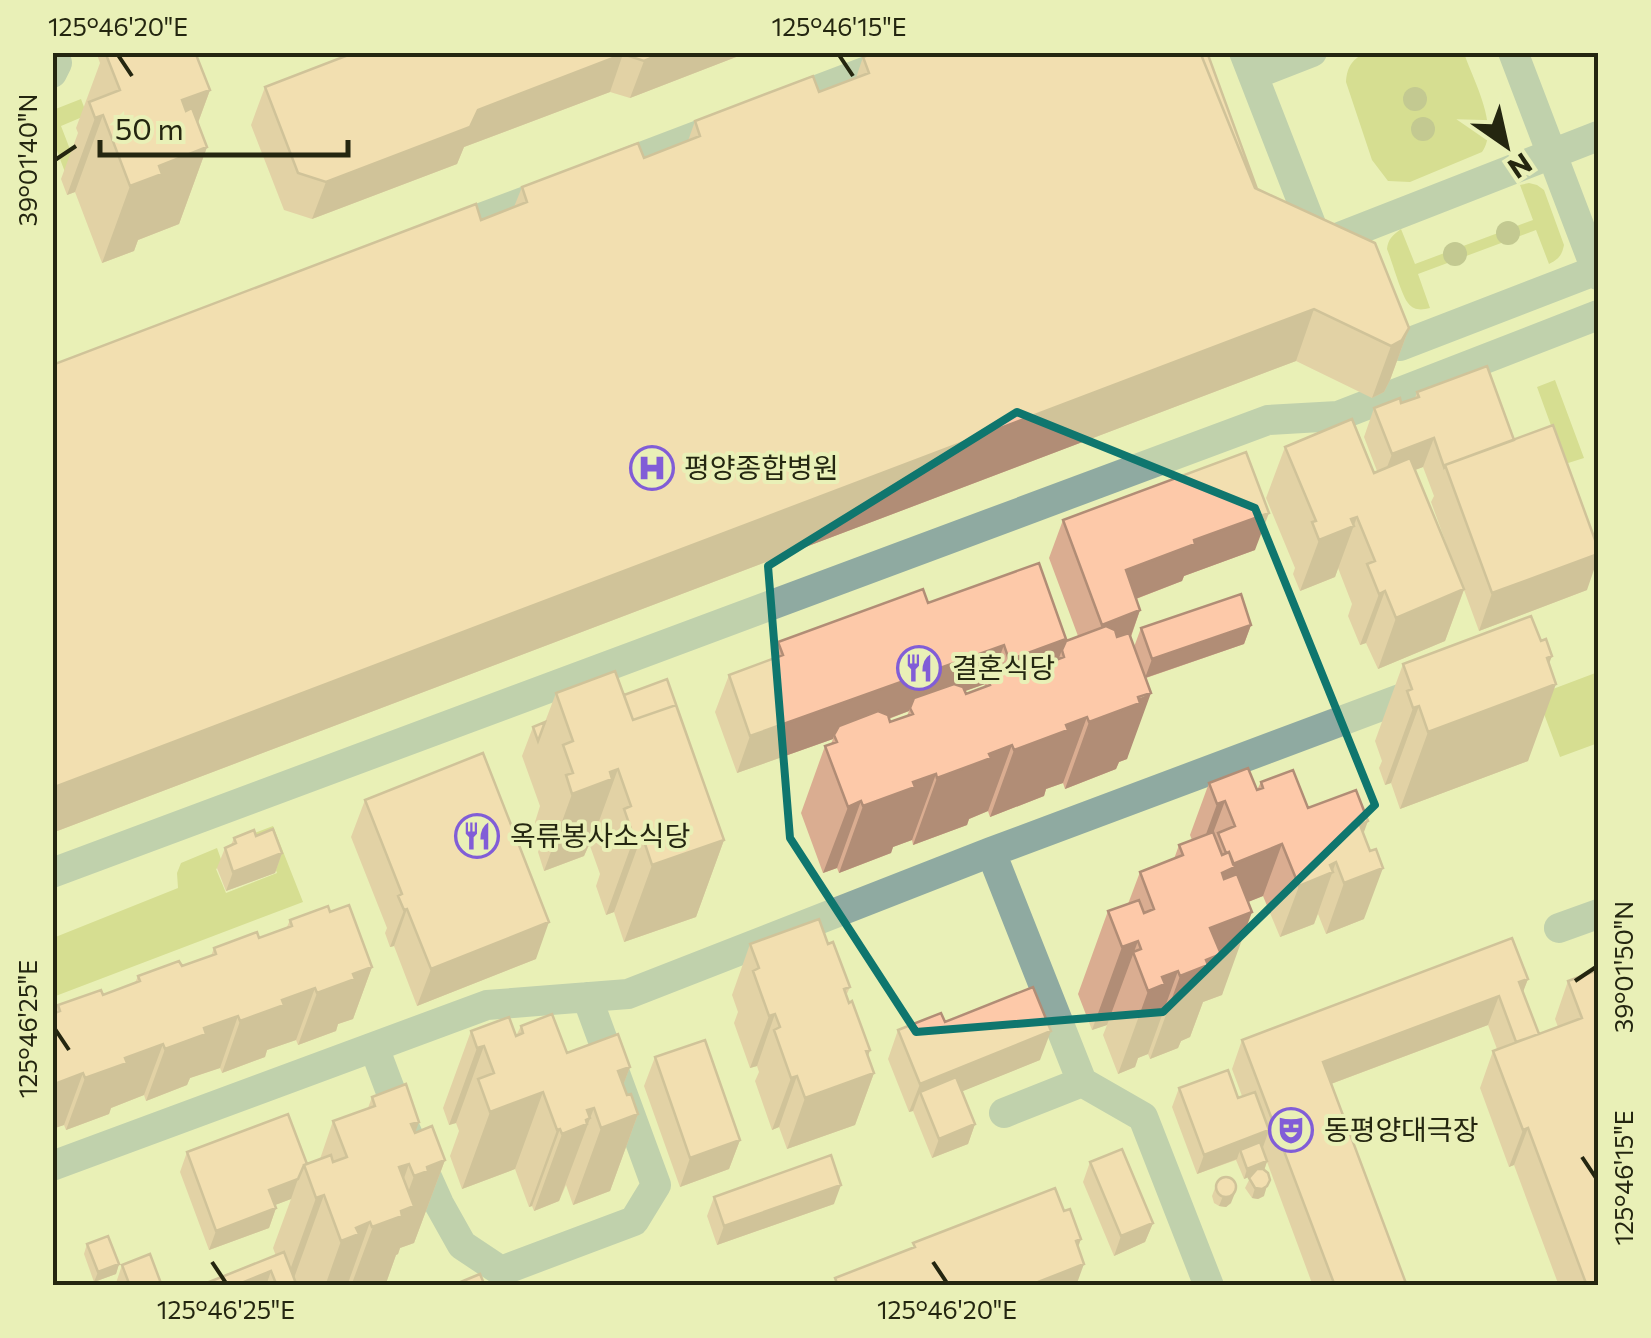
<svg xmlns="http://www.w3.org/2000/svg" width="1651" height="1338" font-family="Commissioner,'Noto Sans KR',sans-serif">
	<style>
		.green { fill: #bec765 }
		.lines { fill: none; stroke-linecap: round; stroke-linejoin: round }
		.minor { stroke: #8faaa1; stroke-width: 30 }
		.tree { fill: #949a64 }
		.wall { fill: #daad91; fill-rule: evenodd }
		.shaded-wall { fill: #b18d76 }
		.building { fill: #fdc9a9; stroke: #b18d76; stroke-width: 2.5 }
		.marked { fill: none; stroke: #0f766e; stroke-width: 8; stroke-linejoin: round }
		.ticks { fill: none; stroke: #242610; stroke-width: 4 }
		.labels { text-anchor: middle; stroke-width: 8; stroke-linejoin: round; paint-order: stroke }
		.poi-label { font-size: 28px; fill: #242610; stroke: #e9f0b7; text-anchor: start }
		.neatline { fill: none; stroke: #242610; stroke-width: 4 }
		.ticks-label { font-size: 25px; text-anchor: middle; fill: #242610 }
	</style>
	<rect width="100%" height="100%" fill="#e9f0b7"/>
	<path class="green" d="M 1367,52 L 1464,53 C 1473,80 1500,127 1482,152 L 1410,182 L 1388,181 L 1372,160 L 1346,82 C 1347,67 1352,59 1367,52 Z
		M 81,99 L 87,115 L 61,126 L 78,170 L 66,175 L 53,140 L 53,110 Z
		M 1529,183 L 1537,185 L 1544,190 L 1564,245 C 1562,255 1559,259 1549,264 L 1536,230 L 1418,274 L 1430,308 C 1422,310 1414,311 1408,303 C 1401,294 1392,261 1387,249 C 1388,239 1393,235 1401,229 L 1415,264 L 1533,220 L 1520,185 Z
		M 1555,380 L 1584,458 L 1565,464 L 1537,387 Z
		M 1598,672 L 1598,743 L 1560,757 L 1537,695 Z
		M 273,826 L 303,902 L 53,997 L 53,938 L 178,888 L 177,873 L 181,863 L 217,848 L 223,865 L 216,869 L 226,893 L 277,873 L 268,848 L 234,841 Z"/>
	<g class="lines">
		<path class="minor" d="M 1244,52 L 1319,245 L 1598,136
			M 1513,52 L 1598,275
			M 52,73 L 57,63 L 54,52
			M 1253,75 L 1312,52
			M 780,104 L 917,52
			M 607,170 L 728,124
			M 443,232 L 550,192
			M 1387,312 L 1400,346 L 1597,270
			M 991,852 L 1082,1082 L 1143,1117 L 1209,1286
			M 52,873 L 1268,420 L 1338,416 L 1598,315
			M 1559,928 L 1598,914
			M 374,1047 L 403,1124 L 439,1204 L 462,1245 L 501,1271 L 634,1221 L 656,1185 L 587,997
			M 1004,1113 L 1082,1082
			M 52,1166 L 487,1005 L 628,994 L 991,852 L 1424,690"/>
	</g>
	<g class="tree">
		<circle cx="1415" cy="99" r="12"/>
		<circle cx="1423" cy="129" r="12"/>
		<circle cx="1508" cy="233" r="12"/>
		<circle cx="1455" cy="254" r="12"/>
	</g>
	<path class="wall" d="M 96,52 L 195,52 L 210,90 L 198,123 L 207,147 L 179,224 L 138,240 L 134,251 L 102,263 L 75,192 L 67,195 L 61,179 L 78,133 L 76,128 L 100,63 Z
		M 356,52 L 749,52 L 630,98 L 610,92 L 464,147 L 457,164 L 312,219 L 284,210 L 251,125 L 265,87 Z
		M 863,57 L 1257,189 L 1409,328 L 1390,380 L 1384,392 L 1372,398 L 1296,361 L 52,833 L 52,365 L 481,220 L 514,207 L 522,187 L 644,158 L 688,141 L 695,121 L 819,92 L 856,78 Z
		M 1417,392 L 1514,440 L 1587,590 L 1479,631 L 1464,590 L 1445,641 L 1378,669 L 1366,643 L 1360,645 L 1348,616 L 1352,604 L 1338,568 L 1335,577 L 1300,591 L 1293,574 L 1295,568 L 1266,498 L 1285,447 L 1374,473 L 1377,471 L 1364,437 L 1374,408 L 1401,403 L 1415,398 ZM 1423,467 L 1434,496 L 1431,502 L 1458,576 L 1415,470 Z
		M 1063,520 L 1255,550 L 1184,576 L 1182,581 L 1136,599 L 1140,610 L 1131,637 L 1134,647 L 1141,628 L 1251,625 L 1244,644 L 1146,678 L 1127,759 L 1119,762 L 1116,769 L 1065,789 L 1063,783 L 1046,789 L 1044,796 L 990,817 L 988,811 L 969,819 L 967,825 L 913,845 L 912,840 L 893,847 L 891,853 L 839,873 L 837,868 L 823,873 L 801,813 L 825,746 L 831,744 L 833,739 L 737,773 L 715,712 L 729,675 L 771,660 L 778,642 L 928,603 L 1064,646 L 1078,636 L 1049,558 ZM 985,684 L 984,687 L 966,694 L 965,691 ZM 909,711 L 907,716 L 890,722 L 889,719 Z
		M 1549,663 L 1528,761 L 1400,809 L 1391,783 L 1385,785 L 1379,768 L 1382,761 L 1375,741 L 1403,664 Z
		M 556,693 L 624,695 L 724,840 L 696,917 L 624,942 L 614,912 L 606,915 L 596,886 L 600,874 L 590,846 L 588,847 L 584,856 L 544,871 L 538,852 L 542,841 L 535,822 L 540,806 L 522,756 L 533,727 L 545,722 Z
		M 1261,782 L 1308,808 L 1363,834 L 1364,919 L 1326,934 L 1318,914 L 1314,924 L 1280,937 L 1263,896 L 1248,902 L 1222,995 L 1203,1002 L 1190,1037 L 1181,1041 L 1178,1048 L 1150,1059 L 1148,1054 L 1138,1058 L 1135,1067 L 1118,1074 L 1103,1035 L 1107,1025 L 1092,1030 L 1078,994 L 1108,911 L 1128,904 L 1140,872 L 1174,859 L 1179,845 L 1192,840 L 1190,835 L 1209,783 L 1257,790 Z
		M 365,800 L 536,959 L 417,1006 L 394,946 L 390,947 L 385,933 L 387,928 L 351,837 Z
		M 256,836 L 282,853 L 275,873 L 226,891 L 217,868 L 225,848 L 231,845 L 234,838 Z
		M 330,912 L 372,967 L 353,1019 L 338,1024 L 336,1031 L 298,1045 L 296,1040 L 267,1050 L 265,1057 L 222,1073 L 220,1068 L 190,1078 L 187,1085 L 146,1101 L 144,1095 L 111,1108 L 109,1114 L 66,1130 L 64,1125 L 52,1129 L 52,1014 L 55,1012 L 58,1005 L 103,995 L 135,983 L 138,976 L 182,966 L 211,956 L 214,948 L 259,938 L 287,927 L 290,920 Z
		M 750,944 L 828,944 L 850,987 L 846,996 L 870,1050 L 868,1056 L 874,1073 L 855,1125 L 787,1149 L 779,1127 L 772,1130 L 755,1081 L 759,1072 L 757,1066 L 750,1068 L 734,1023 L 738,1012 L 732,995 Z
		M 1598,970 L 1598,1286 L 1559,1286 L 1514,1165 L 1509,1167 L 1480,1088 L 1493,1051 L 1497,1049 L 1488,1025 L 1331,1084 L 1407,1286 L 1313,1286 L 1267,1162 L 1264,1170 L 1264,1196 L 1258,1199 L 1252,1198 L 1245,1188 L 1251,1176 L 1244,1179 L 1236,1160 L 1197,1174 L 1172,1107 L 1179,1088 L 1238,1098 L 1242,1096 L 1232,1069 L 1242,1040 L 1528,979 L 1523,991 L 1539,1034 L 1558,1027 L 1555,1019 L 1568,981 Z
		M 945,1022 L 1040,1060 L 962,1091 L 975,1124 L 968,1144 L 932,1158 L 913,1111 L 909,1112 L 888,1059 L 898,1030 Z
		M 521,1026 L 567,1053 L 630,1067 L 623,1085 L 627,1095 L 638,1114 L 610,1191 L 573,1205 L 566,1185 L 559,1201 L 534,1211 L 532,1206 L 529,1207 L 515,1169 L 462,1189 L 450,1156 L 459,1131 L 456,1123 L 449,1125 L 443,1108 L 471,1031 L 516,1036 Z
		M 655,1057 L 740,1140 L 729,1169 L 680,1187 L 644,1086 Z
		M 372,1097 L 415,1132 L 445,1160 L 414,1243 L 400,1248 L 398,1254 L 396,1255 L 385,1286 L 199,1286 L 276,1256 L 273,1248 L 291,1199 L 275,1205 L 276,1208 L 269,1228 L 209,1250 L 180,1172 L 187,1152 L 307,1164 L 320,1159 L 333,1121 L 368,1108 Z
		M 1090,1162 L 1153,1223 L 1145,1242 L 1114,1256 L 1083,1182 Z
		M 1218,1180 L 1231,1203 L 1226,1207 L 1219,1206 L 1214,1203 L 1212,1196 Z
		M 714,1197 L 834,1204 L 717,1245 L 707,1216 Z
		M 87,1244 L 119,1264 L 116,1274 L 94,1282 L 84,1254 Z
		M 122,1265 L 162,1286 L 115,1286 Z"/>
	<path class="shaded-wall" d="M 665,52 L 749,52 L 630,98 L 644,61 Z
		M 623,54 L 610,92 L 464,147 L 457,164 L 312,219 L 326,182 L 478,110 Z
		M 210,90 L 186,155 L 207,147 L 179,224 L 138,240 L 134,251 L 102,263 L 130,186 L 182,100 Z
		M 103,115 L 75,192 L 67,195 L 95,118 Z
		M 1314,309 L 1296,361 L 52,833 L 52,788 Z
		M 1409,328 L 1390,380 L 1384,392 L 1372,398 L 1391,346 Z
		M 1434,438 L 1423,467 L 1381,483 L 1392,454 Z
		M 1269,513 L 1255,550 L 1184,576 L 1182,581 L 1112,608 L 1126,570 L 1194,540 Z
		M 1357,517 L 1335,577 L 1300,591 L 1319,540 L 1351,519 Z
		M 1598,554 L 1598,558 L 1587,590 L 1479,631 L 1492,593 Z
		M 1464,589 L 1445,641 L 1378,669 L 1396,618 Z
		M 1385,591 L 1366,643 L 1360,645 L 1379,594 Z
		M 1140,610 L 1127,647 L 1088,662 L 1102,625 Z
		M 1251,625 L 1244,644 L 1145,678 L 1152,659 Z
		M 1066,639 L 1052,677 L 996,697 L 1009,660 Z
		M 1004,645 L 990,682 L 987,678 L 985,684 L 912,710 L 910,708 L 909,711 L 836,738 L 834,735 L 833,739 L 737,773 L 750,736 Z
		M 1552,656 L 1539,690 L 1556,684 L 1528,761 L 1400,809 L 1428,732 Z
		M 1151,693 L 1127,759 L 1119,762 L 1116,769 L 1065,789 L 1089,722 Z
		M 1419,706 L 1391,783 L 1385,785 L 1413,708 Z
		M 1087,717 L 1063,783 L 1046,789 L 1044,796 L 990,817 L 1014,750 L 1066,725 Z
		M 1012,745 L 988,811 L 969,819 L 967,825 L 913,845 L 937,778 L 989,754 Z
		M 610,753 L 618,769 L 590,846 L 588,847 L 584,856 L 544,871 L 572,794 Z
		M 936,774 L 912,840 L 893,847 L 891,853 L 839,873 L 863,806 L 913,782 Z
		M 861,801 L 837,868 L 823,873 L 848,807 Z
		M 1225,801 L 1206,852 L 1198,856 L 1217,804 Z
		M 1368,821 L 1349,873 L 1341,876 L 1360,825 Z
		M 642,835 L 614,912 L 606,915 L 634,838 Z
		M 724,840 L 696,917 L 624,942 L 652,865 Z
		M 1282,844 L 1263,896 L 1218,914 L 1252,912 L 1222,995 L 1203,1002 L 1190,1037 L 1181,1041 L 1178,1048 L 1150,1059 L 1180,976 L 1222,873 L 1231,865 Z
		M 282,853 L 275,873 L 226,891 L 233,872 Z
		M 1336,862 L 1314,924 L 1280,937 L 1299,886 Z
		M 1383,868 L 1364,919 L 1326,934 L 1344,883 Z
		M 407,909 L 394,946 L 390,947 L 404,910 Z
		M 549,922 L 536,959 L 417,1006 L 431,969 Z
		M 1138,941 L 1107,1025 L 1092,1030 L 1122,947 Z
		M 372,967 L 353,1019 L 338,1024 L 336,1031 L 298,1045 L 317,993 L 353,974 Z
		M 1178,971 L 1148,1054 L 1138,1058 L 1135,1067 L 1118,1074 L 1148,991 L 1162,977 Z
		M 1528,979 L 1517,1008 L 1519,982 Z
		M 315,988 L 296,1040 L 267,1050 L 265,1057 L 222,1073 L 240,1021 L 282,1000 Z
		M 1499,996 L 1488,1025 L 1312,1091 L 1323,1062 Z
		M 775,1014 L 757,1066 L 750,1068 L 769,1016 Z
		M 238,1016 L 220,1068 L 190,1078 L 187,1085 L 146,1101 L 165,1049 L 204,1028 Z
		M 1051,1031 L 1040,1060 L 926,1106 L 920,1092 L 913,1111 L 909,1112 L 920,1084 Z
		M 163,1044 L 144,1095 L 111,1108 L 109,1114 L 66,1130 L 85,1078 L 125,1058 Z
		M 484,1046 L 456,1123 L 449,1125 L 477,1048 Z
		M 870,1050 L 860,1078 L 874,1073 L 855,1125 L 787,1149 L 805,1098 L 866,1051 Z
		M 630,1067 L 608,1125 L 638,1114 L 610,1191 L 573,1205 L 601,1128 L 618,1071 Z
		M 83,1073 L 64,1125 L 52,1129 L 52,1085 Z
		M 797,1076 L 779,1127 L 772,1130 L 791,1078 Z
		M 543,1092 L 515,1169 L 462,1189 L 490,1112 Z
		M 594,1108 L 559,1201 L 534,1211 L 562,1134 L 587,1110 Z
		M 419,1122 L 403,1166 L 409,1164 L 389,1221 L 399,1217 L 414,1176 L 427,1167 L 445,1160 L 414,1243 L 400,1248 L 398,1254 L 396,1255 L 385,1286 L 351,1286 L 411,1124 Z
		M 975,1124 L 968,1144 L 932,1158 L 939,1139 Z
		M 1528,1128 L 1514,1165 L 1509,1167 L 1523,1130 Z
		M 560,1129 L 532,1206 L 529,1207 L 557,1130 Z
		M 1269,1130 L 1262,1150 L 1240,1150 L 1237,1159 L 1197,1174 L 1204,1155 Z
		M 740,1140 L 729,1169 L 680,1187 L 690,1158 Z
		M 1267,1161 L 1264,1171 L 1244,1179 L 1247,1169 Z
		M 298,1179 L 291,1199 L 262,1210 L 269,1190 Z
		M 841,1185 L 834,1204 L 717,1245 L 724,1226 Z
		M 1267,1186 L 1264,1196 L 1258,1199 L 1252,1198 L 1255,1188 Z
		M 1235,1193 L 1231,1203 L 1226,1207 L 1219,1206 L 1223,1196 Z
		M 324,1195 L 294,1278 L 286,1281 L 316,1198 Z
		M 276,1208 L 269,1228 L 209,1250 L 216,1231 Z
		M 370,1222 L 347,1286 L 325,1286 L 341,1241 L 356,1228 Z
		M 1153,1223 L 1145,1242 L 1114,1256 L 1121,1236 Z
		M 1081,1239 L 1070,1269 L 1084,1264 L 1076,1286 L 1028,1286 L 1076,1241 Z
		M 119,1264 L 116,1274 L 94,1282 L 98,1272 Z
		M 271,1271 L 266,1286 L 234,1286 Z"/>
	<path class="building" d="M 105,52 L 195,52 L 210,90 L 182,100 L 186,111 L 192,108 L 207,147 L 159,166 L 162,174 L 130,186 L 103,115 L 95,118 L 89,102 L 120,90 Z
		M 356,52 L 665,52 L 644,61 L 623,54 L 478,110 L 470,127 L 326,182 L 298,173 L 265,87 Z
		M 876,52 L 1200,52 L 1255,188 L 1375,243 L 1409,328 L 1402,340 L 1391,346 L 1314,309 L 52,788 L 52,365 L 476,204 L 481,220 L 527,202 L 522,187 L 638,143 L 644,158 L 700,136 L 695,121 L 813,76 L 819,92 L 869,73 L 863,57 Z
		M 1200,52 L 1207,52 L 1257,189 L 1255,188 Z
		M 1487,366 L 1514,440 L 1445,465 L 1444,467 L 1434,438 L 1392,454 L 1374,408 L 1400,398 L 1401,403 L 1419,397 L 1417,392 Z
		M 1352,419 L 1374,473 L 1410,458 L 1464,589 L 1396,618 L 1385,591 L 1379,594 L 1367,564 L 1375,561 L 1357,517 L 1351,519 L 1354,526 L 1319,540 L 1312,522 L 1316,521 L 1285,447 Z
		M 1553,425 L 1598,548 L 1598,554 L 1492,593 L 1445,465 Z
		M 1246,452 L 1269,513 L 1194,540 L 1195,544 L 1126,570 L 1140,610 L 1102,625 L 1063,520 Z
		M 1039,563 L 1066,639 L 1009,660 L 1004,645 L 750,736 L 729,675 L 783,655 L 778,642 L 923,589 L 928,603 Z
		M 1241,594 L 1251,625 L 1152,659 L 1141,628 Z
		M 1531,616 L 1541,641 L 1546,639 L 1552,656 L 1547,658 L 1556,684 L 1428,732 L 1419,706 L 1413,708 L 1407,691 L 1412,689 L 1403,664 Z
		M 1106,626 L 1115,630 L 1117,637 L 1129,633 L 1151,693 L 1138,697 L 1140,703 L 1089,722 L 1087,717 L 1066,725 L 1068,730 L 1014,750 L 1012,745 L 989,754 L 991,758 L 937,778 L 936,774 L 913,782 L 915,787 L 863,806 L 861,801 L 848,807 L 825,746 L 837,742 L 834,735 L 839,726 L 878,711 L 888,715 L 890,722 L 913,714 L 910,708 L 914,698 L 954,684 L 963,687 L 966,694 L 990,685 L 987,678 L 992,669 L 1031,654 L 1040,658 L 1043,665 L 1064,657 L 1062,650 L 1066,641 Z
		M 615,671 L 633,720 L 676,705 L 724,840 L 652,865 L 642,835 L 634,838 L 624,809 L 631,806 L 618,769 L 610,772 L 612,779 L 572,794 L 566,775 L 573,773 L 563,745 L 573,741 L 556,693 Z
		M 667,679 L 697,764 L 676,705 L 633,720 L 624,695 Z
		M 545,722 L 538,741 L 533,727 Z
		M 483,753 L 549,922 L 431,969 L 407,909 L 404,910 L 398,896 L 402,894 L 365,800 Z
		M 1248,768 L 1257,790 L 1263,788 L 1261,782 L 1293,770 L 1308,808 L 1356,790 L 1368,821 L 1360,825 L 1370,851 L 1376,849 L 1383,868 L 1344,883 L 1336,862 L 1330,865 L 1333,872 L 1299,886 L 1282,844 L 1233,864 L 1229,852 L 1226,853 L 1218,833 L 1235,826 L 1225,801 L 1217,804 L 1209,783 Z
		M 273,829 L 282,853 L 233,872 L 225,848 L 236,843 L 234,838 L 254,830 L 256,836 Z
		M 1213,832 L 1222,855 L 1229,852 L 1235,867 L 1222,873 L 1224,879 L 1237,874 L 1252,912 L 1210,928 L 1221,954 L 1206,960 L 1208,965 L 1180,976 L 1178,971 L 1162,977 L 1165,984 L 1148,991 L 1133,952 L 1141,949 L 1138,941 L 1122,947 L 1108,911 L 1139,900 L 1144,913 L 1154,909 L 1140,872 L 1183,855 L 1179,845 Z
		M 349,905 L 372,967 L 353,974 L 355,979 L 317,993 L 315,988 L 282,1000 L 284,1005 L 240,1021 L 238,1016 L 204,1028 L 206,1034 L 165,1049 L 163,1044 L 125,1058 L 127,1063 L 85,1078 L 83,1073 L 52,1085 L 52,1014 L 60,1011 L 58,1005 L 101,990 L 103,995 L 140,981 L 138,976 L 179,961 L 182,966 L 216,954 L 214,948 L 257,932 L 259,938 L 292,926 L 290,920 L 328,906 L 330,912 Z
		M 819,919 L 828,944 L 833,942 L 850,987 L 844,989 L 849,1003 L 852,1001 L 870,1050 L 866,1051 L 874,1073 L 805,1098 L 797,1076 L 791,1078 L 774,1030 L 780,1027 L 775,1014 L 769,1016 L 753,971 L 759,968 L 750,944 Z
		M 1512,938 L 1528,979 L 1519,982 L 1539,1034 L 1516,1042 L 1499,996 L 1323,1062 L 1407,1286 L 1335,1286 L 1242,1040 Z
		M 1598,970 L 1598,1286 L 1587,1286 L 1528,1128 L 1523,1130 L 1493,1051 L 1582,1018 L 1568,981 Z
		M 1033,987 L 1051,1031 L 920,1084 L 898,1030 L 941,1013 L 945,1022 Z
		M 552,1014 L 567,1053 L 618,1034 L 630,1067 L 618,1071 L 627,1095 L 631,1094 L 638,1114 L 601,1128 L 594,1108 L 587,1110 L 590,1118 L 586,1120 L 587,1124 L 562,1134 L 560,1129 L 557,1130 L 543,1092 L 490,1112 L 478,1079 L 494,1073 L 484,1046 L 477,1048 L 471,1031 L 509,1017 L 516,1036 L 523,1033 L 521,1026 Z
		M 705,1040 L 740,1140 L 690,1158 L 655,1057 Z
		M 1228,1070 L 1238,1098 L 1255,1092 L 1269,1130 L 1204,1155 L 1179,1088 Z
		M 956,1077 L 975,1124 L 939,1139 L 920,1092 Z
		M 406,1084 L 419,1122 L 411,1124 L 415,1133 L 432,1126 L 445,1160 L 427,1167 L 428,1171 L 414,1176 L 409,1164 L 399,1167 L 414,1206 L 401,1211 L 402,1216 L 372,1227 L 370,1222 L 356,1228 L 359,1234 L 341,1241 L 324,1195 L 316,1198 L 304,1165 L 331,1155 L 333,1162 L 347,1157 L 333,1121 L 375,1106 L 372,1097 Z
		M 288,1114 L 307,1164 L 304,1165 L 298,1179 L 269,1190 L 276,1208 L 216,1231 L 187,1152 Z
		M 1260,1142 L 1267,1161 L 1247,1169 L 1240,1150 Z
		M 1122,1149 L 1153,1223 L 1121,1236 L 1090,1162 Z
		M 831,1155 L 841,1185 L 724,1226 L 714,1197 Z
		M 1257,1169 L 1263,1169 L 1268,1173 L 1270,1180 L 1267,1186 L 1262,1189 L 1255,1188 L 1249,1178 Z
		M1216 1187a10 10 0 1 1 20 0a10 10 0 1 1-20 0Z
		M 1055,1188 L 1064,1211 L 1070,1209 L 1081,1239 L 1076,1241 L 1084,1264 L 1028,1286 L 838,1286 L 835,1278 L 915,1247 L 913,1243 Z
		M 108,1236 L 119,1264 L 98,1272 L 87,1244 Z
		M 284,1252 L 297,1286 L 277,1286 L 271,1271 L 234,1286 L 199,1286 Z
		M 150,1254 L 162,1286 L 130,1286 L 122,1265 Z
		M 480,1274 L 485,1286 L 451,1286 Z"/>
	<path d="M0 0H1651V1338H0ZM 1017,412 L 1255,508 L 1375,805 L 1163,1012 L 916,1032 L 790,838 L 768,566 Z" fill="#e9f0b7" fill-opacity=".55" fill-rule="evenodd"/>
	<path class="marked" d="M 1017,412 L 1255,508 L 1375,805 L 1163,1012 L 916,1032 L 790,838 L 768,566 Z"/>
	<path class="ticks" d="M 118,55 L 132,76M 839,55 L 853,76M 55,160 L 76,146M 1575,981 L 1596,967M 55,1029 L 69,1050M 1582,1157 L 1596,1178M 212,1262 L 226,1283M 933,1262 L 947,1283"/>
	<defs>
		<g id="hospital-ring" transform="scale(2.25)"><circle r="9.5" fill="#e9f0b7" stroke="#815dd7" stroke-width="1.5"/><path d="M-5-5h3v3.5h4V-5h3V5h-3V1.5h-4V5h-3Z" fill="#815dd7"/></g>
		<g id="restaurant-ring" transform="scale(2.25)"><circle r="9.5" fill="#e9f0b7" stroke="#815dd7" stroke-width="1.5"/><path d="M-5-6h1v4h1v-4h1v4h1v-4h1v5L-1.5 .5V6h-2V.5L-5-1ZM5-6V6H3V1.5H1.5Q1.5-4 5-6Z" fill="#815dd7"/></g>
		<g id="theatre-ring" transform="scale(2.25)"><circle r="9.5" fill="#e9f0b7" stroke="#815dd7" stroke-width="1.5"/><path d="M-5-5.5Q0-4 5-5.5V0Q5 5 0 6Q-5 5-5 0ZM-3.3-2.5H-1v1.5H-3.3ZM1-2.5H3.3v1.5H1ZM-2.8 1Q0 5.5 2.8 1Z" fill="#815dd7"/></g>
	</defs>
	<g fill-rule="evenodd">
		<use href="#hospital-ring" x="652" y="468"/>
		<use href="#restaurant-ring" x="919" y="668"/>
		<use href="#restaurant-ring" x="477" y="836"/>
		<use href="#theatre-ring" x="1291" y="1130"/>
	</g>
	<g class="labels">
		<g class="poi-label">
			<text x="684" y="478">평양종합병원</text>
			<text x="952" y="678">결혼식당</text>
			<text x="510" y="846">옥류봉사소식당</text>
			<text x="1324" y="1140">동평양대극장</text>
		</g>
	</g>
	<rect width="1651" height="1338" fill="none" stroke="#e9f0b7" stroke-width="110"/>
	<g transform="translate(1506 145) rotate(146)" stroke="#e9f0b7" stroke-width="8" paint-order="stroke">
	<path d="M0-8L18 38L0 25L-18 38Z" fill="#242610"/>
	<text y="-15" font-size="28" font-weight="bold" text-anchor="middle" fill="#242610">N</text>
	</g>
	<path d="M100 140v15h248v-15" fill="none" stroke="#242610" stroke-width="5"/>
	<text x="115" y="140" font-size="30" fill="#242610" stroke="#e9f0b7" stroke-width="8" paint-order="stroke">50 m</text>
	<rect x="55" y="55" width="1541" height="1228" class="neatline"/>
	<g class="ticks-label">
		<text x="118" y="36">125°46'20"E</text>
		<text x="839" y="36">125°46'15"E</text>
		<text transform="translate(28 160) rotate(-90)" y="9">39°01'40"N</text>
		<text transform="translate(1624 967) rotate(-90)" y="9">39°01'50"N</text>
		<text transform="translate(28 1029) rotate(-90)" y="9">125°46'25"E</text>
		<text transform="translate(1624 1178) rotate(-90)" y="9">125°46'15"E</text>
		<text x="226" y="1319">125°46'25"E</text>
		<text x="947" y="1319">125°46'20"E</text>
	</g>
</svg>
